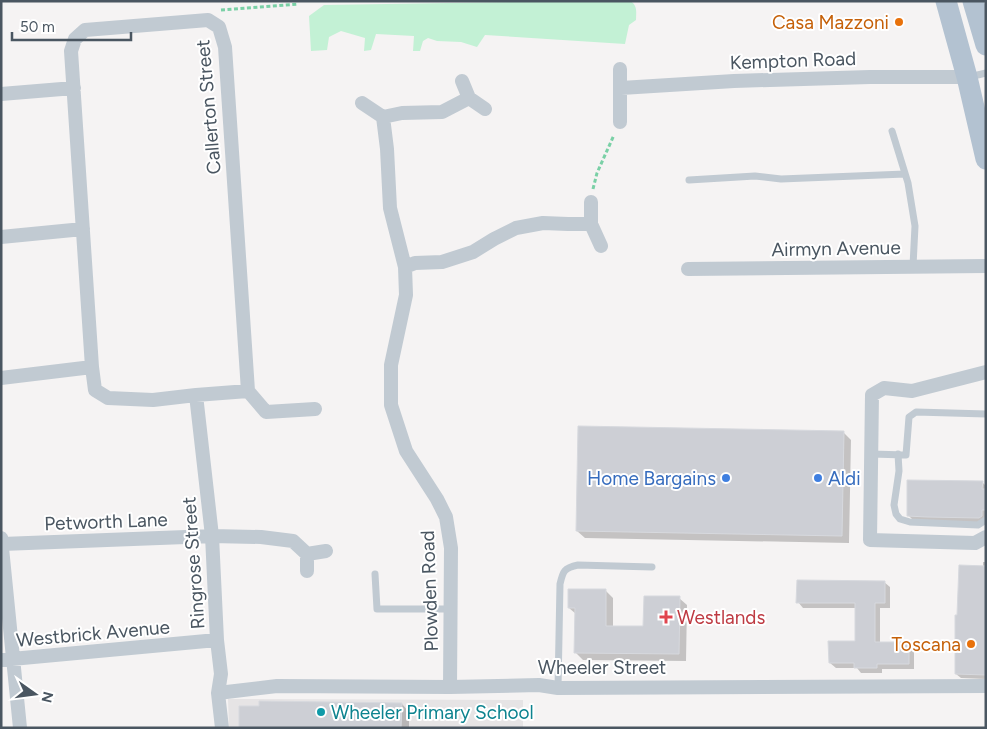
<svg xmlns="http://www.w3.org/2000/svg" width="987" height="729" font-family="Figtree,sans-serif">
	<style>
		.education { fill: #e6e4e5 }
		.green { fill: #c3f1d5 }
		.shadow { fill: #0003 }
		.building { fill: #cdcfd5; stroke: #d7d9de }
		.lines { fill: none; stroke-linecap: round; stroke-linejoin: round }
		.path { stroke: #7ad0a6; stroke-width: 3; stroke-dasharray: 4 2.5; stroke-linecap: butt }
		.service { stroke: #c1cad2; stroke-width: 7 }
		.minor { stroke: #c1cad2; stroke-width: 14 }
		.primary { stroke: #b3c2d1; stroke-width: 21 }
		.food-dot { fill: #e8710a; stroke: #fff; stroke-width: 2 }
		.shop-dot { fill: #3f7fe0; stroke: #fff; stroke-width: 2 }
		.health-dot { fill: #e0444e; stroke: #fff; stroke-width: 2 }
		.culture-dot { fill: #0f9aa8; stroke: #fff; stroke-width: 2 }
		.labels { text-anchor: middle; stroke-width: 4; stroke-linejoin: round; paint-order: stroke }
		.food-label { font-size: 19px; fill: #c56008; stroke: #fff; text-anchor: end }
		.street-label { font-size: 19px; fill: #4a5661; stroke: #fff }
		.shop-label { font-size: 19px; fill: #366cbe; stroke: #fff; text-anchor: end }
		.health-label { font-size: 19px; fill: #be3a42; stroke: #fff; text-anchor: start }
		.culture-label { font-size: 19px; fill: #0d838f; stroke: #fff; text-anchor: start }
	</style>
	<rect width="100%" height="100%" fill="#f5f3f3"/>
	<path class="education" d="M 228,699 L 523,700 L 523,728 L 229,728 Z"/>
	<path class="green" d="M 576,1 L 630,1 C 638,5 636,13 636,20 L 629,25 L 625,44 L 485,35 L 477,47 L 461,42 L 437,41 L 428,38 L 423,41 L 420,51 L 413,51 L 414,36 L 376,34 L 371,50 L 364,51 L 365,38 L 341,31 L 329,37 L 327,50 L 311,51 L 309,16 L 324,5 Z"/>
	<path class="shadow" d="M 843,432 L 851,440 L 849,543 L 585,538 L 577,531 Z
		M 982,482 L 986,486 L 986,523 L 914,521 L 908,515 Z
		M 983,562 L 986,562 L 986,679 L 961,678 L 956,674 L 958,616 L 983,567 Z
		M 884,582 L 890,587 L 890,608 L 880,608 L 880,643 L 908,643 L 914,649 L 914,669 L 882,669 L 882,673 L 861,673 L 857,668 L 836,668 L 830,663 L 856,642 L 856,608 L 803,608 L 798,602 Z
		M 606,591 L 613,598 L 613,627 L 645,627 L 679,598 L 687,605 L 686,661 L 583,660 L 575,652 L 576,614 L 569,608 Z
		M 402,704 L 409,712 L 409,728 L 240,728 Z"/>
	<path class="building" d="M 578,426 L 844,431 L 842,536 L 576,531 Z
		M 907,480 L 983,481 L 982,489 L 986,489 L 986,510 L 982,510 L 982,516 L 979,518 L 927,517 L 907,516 Z
		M 959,565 L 986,566 L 986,675 L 955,674 L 955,615 L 957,615 Z
		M 797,580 L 885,581 L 885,603 L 875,603 L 875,642 L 909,642 L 909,664 L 877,664 L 877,668 L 854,668 L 854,663 L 829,663 L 828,641 L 855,641 L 855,603 L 796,603 Z
		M 568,589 L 606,589 L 606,626 L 643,626 L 644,596 L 680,596 L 679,654 L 574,653 L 575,608 L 568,608 Z
		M 259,701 L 402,703 L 401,728 L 239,728 L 239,706 L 259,706 Z"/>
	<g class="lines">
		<path class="path" d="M 221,10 L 298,4
			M 593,189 L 597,173 L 614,135"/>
		<path class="service" d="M 969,77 L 986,73
			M 892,131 L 908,183 L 915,226 L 913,266
			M 689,180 L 755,176 L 781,179 L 905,174
			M 871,454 L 906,455 L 909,417 L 916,412 L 986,414
			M 898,454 L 899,471 L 894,505 L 896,514 L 900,519 L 910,522 L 978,525 L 986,520
			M 375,574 L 377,609 L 450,609
			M 558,688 L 560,584 C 563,571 564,568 578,565 L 652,567"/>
		<path class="minor" d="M 620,69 L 620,122
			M 462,81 L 469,98 L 485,109
			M 621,88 L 734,81 L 870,77 L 967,77
			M 1,94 L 74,88
			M 362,103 L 383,117 L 387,149 L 390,208 L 405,267 L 406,295 L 391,365 L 391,405 L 406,451 L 437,499 L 446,517 L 451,548 L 450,687
			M 383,117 L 402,113 L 442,112 L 469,98
			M 591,202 L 591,224 L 601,246
			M 1,237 L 83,229
			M 405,267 L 415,263 L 442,262 L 473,252 L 494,239 L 516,228 L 543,223 L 568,224 L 591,224
			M 688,269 L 986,266
			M 92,367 L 71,51 L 75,39 L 85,30 L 208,20 L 219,27 L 225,47 L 248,391 L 266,412 L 315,409
			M 986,372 L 912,391 L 884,388 L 872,395 L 870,540 L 975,543 L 986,537
			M 1,378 L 92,367 L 95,390 L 108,398 L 153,400 L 196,395 L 248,391
			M 196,395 L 212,536 L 217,640 L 221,674 L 218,693 L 222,728
			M 1,538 L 20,728
			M 2,544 L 212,536 L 261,537 L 293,541 L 307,554 L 307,571
			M 307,554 L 326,551
			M 1,660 L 217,640
			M 218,693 L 277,686 L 450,687 L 539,685 L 558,688 L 986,686"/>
		<path class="primary" d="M 946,1 L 967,77 L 986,159
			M 973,1 L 986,45"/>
	</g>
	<g class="food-dot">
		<circle cx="899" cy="22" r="5"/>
		<circle cx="971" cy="644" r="5"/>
	</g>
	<g class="shop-dot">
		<circle cx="726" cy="478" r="5"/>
		<circle cx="818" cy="478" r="5"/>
	</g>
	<path class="health-dot" d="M663.5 609.5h5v5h5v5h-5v5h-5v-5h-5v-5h5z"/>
	<circle class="culture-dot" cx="321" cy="712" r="5"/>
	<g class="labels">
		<g class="food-label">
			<text x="889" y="29">Casa Mazzoni</text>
			<text x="961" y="651">Toscana</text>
		</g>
		<g class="street-label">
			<text transform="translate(793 60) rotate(-2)" y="7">Kempton Road</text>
			<text transform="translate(208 107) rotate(-95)" y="7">Callerton Street</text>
			<text transform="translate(836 248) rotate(-1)" y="7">Airmyn Avenue</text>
			<text transform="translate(106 521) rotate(-2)" y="7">Petworth Lane</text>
			<text transform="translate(193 563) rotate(-94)" y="7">Ringrose Street</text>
			<text transform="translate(429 591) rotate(-92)" y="7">Plowden Road</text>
			<text transform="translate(93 633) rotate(-5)" y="7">Westbrick Avenue</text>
			<text x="602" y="674">Wheeler Street</text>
		</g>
		<g class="shop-label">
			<text x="716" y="485">Home Bargains</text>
			<text x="828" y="485" text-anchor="start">Aldi</text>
		</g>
		<g class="health-label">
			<text x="677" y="624">Westlands</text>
		</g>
		<g class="culture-label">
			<text x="331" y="719">Wheeler Primary School</text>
		</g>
	</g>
	<rect width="987" height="729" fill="none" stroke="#4a5661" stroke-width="5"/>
	<g transform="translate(35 694) rotate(104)" stroke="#ffffff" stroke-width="4" paint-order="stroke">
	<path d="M0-4L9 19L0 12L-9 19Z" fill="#4a5661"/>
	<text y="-8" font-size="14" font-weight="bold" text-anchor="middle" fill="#4a5661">N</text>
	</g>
	<path d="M12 32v8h119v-8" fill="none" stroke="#4a5661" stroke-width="2.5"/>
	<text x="20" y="32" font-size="15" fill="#4a5661" stroke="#ffffff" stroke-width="4" paint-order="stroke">50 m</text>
</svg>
